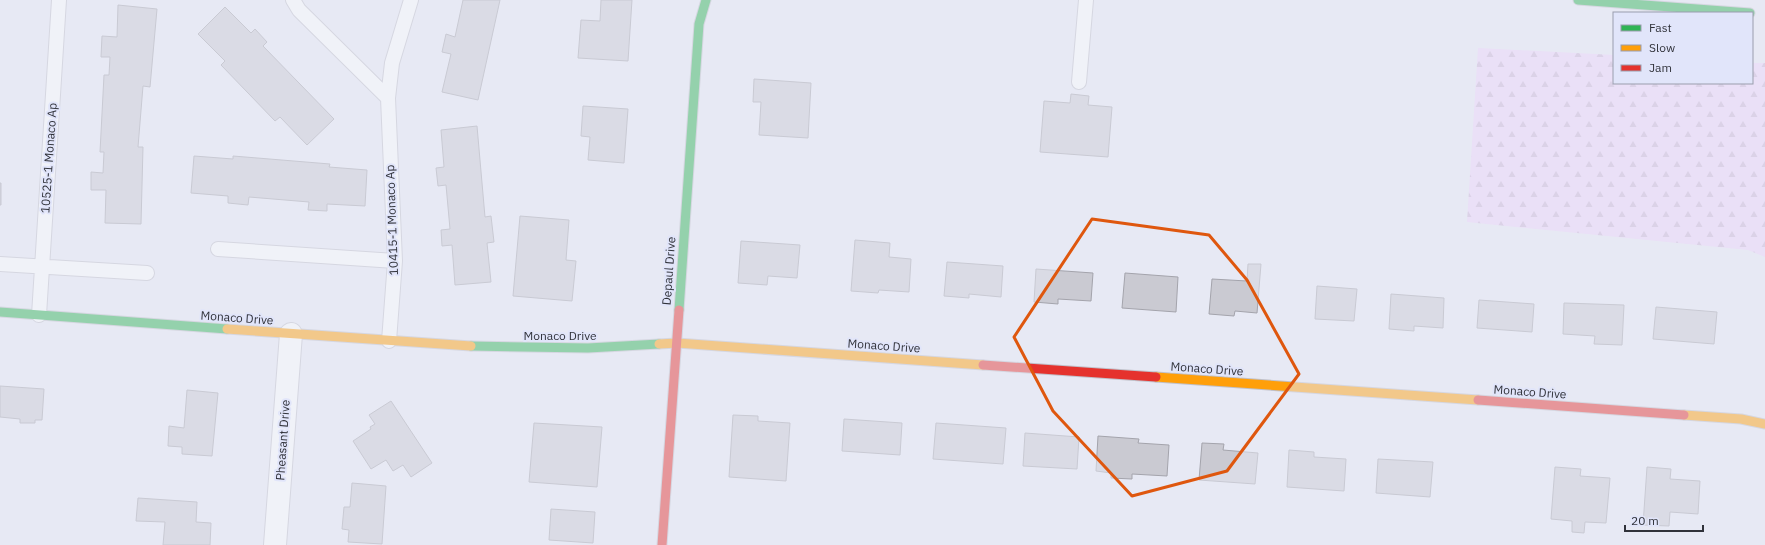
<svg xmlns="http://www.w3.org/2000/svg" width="1765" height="545" font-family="'IBM Plex Sans',sans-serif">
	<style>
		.forest { fill: url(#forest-firs) }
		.building { fill: #cacad2; stroke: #a4a4ac }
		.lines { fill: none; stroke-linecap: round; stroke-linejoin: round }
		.lane-casing { stroke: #c0c1ca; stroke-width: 16 }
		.street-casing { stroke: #c0c1ca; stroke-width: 24 }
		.fast-casing { stroke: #c0c1ca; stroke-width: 11 }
		.slow-casing { stroke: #c0c1ca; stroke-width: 11 }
		.jam-casing { stroke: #c0c1ca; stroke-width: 11 }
		.lane { stroke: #fbfcfd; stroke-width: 14 }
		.street { stroke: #fbfcfd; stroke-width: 22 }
		.fast { stroke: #30b455; stroke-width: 9 }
		.slow { stroke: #ff9f0a; stroke-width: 9 }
		.jam { stroke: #e5322d; stroke-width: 9 }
		.marked { fill: none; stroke: #df570e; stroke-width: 3; stroke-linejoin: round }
		.labels { text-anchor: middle; stroke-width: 4; stroke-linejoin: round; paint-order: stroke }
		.street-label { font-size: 12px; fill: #30323a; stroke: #e1e5fa }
	</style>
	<defs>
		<pattern id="forest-firs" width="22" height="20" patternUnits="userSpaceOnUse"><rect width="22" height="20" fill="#edd4fa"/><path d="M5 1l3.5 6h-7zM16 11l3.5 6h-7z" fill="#ccb6d7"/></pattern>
	</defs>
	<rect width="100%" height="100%" fill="#e7e9f4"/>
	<path class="forest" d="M 1478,48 L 1614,55 L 1614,83 L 1752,83 L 1752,63 L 1765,63 L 1765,257 L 1748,250 L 1467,222 Z"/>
	<path class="building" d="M 463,0 L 500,0 L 478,100 L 442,92 L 451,54 L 442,52 L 446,34 L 455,37 Z
		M 601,0 L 632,0 L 628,61 L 578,58 L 581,20 L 600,21 Z
		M 118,5 L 157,9 L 150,87 L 143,86 L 138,147 L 143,147 L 141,224 L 105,223 L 106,190 L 91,190 L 91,172 L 103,173 L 104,152 L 100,152 L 104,75 L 109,75 L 110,57 L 101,57 L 102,36 L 117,37 Z
		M 225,7 L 251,33 L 255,29 L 267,42 L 263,46 L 334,119 L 307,145 L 280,117 L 275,121 L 221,65 L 225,61 L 198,34 Z
		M 754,79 L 811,83 L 808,138 L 759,135 L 761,102 L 753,102 Z
		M 1071,94 L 1089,96 L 1088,105 L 1112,107 L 1108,157 L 1040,152 L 1044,101 L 1070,103 Z
		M 583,106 L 628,109 L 624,163 L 588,160 L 590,137 L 581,136 Z
		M 477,126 L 485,217 L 491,216 L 494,242 L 487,243 L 491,282 L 455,285 L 452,245 L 442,246 L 441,230 L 450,229 L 446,185 L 438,186 L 436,168 L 444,167 L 441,130 Z
		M 194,156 L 233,159 L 233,156 L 330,164 L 329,167 L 367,170 L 365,206 L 327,204 L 327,211 L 308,210 L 309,202 L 249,197 L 248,205 L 228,203 L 228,196 L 191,193 Z
		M 0,183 L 1,183 L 1,205 L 0,205 Z
		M 520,216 L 569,220 L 566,260 L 576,261 L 572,301 L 513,296 Z
		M 855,240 L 890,243 L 889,257 L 911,259 L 909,292 L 879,290 L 878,293 L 851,291 Z
		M 741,241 L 800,245 L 797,278 L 768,276 L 767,285 L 738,283 Z
		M 947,262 L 1003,266 L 1001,297 L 969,294 L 969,298 L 944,296 Z
		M 1248,264 L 1261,264 L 1257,313 L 1235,311 L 1234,316 L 1209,314 L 1212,279 L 1247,281 Z
		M 1036,269 L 1093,273 L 1091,301 L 1058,299 L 1058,304 L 1034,302 Z
		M 1125,273 L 1178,277 L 1176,312 L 1122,308 Z
		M 1317,286 L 1357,289 L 1354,321 L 1315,319 Z
		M 1391,294 L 1444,298 L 1443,328 L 1414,326 L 1414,331 L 1389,329 Z
		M 1479,300 L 1534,304 L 1532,332 L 1477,328 Z
		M 1564,303 L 1624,305 L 1622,345 L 1594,344 L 1595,336 L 1563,334 Z
		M 1656,307 L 1717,312 L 1714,344 L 1653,339 Z
		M 0,386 L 44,389 L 42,420 L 35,420 L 35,423 L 20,423 L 20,419 L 0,417 Z
		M 187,390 L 218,393 L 212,456 L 182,454 L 182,447 L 168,446 L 169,426 L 184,428 Z
		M 391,401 L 432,463 L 411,477 L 403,465 L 393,471 L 386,460 L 371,469 L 353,441 L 371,429 L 370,427 L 375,424 L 369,415 Z
		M 733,415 L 758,416 L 758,421 L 790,423 L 786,481 L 729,477 Z
		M 844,419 L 902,423 L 900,455 L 842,451 Z
		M 534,423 L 602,427 L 597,487 L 529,482 Z
		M 936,423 L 1006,428 L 1003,464 L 933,459 Z
		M 1025,433 L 1079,437 L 1077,469 L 1023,466 Z
		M 1098,436 L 1139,439 L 1138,443 L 1169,445 L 1167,476 L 1132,474 L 1132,479 L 1111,478 L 1111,473 L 1096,471 Z
		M 1202,443 L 1224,444 L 1223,450 L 1258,453 L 1255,484 L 1199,480 Z
		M 1289,450 L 1314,452 L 1314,457 L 1346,459 L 1344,491 L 1287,487 Z
		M 1378,459 L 1433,462 L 1430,497 L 1376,493 Z
		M 1555,467 L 1581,469 L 1580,476 L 1610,478 L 1606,523 L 1585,522 L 1584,533 L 1572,532 L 1572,521 L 1551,519 Z
		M 1647,467 L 1671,469 L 1670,479 L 1700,481 L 1698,514 L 1670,512 L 1669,526 L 1643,525 Z
		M 352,483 L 386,486 L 382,544 L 348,542 L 349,530 L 342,529 L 344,507 L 350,507 Z
		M 138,498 L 197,502 L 196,522 L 211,523 L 210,545 L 163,545 L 165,522 L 136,521 Z
		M 551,509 L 595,512 L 593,543 L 549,540 Z"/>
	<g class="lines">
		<g class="lane-casing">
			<path id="lane" d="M 293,0 L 299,10 L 388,98
				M 1079,82 L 1086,0
				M 218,249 L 395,261
				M 0,264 L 147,273
				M 39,315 L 59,0
				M 389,341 L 395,261 L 388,98 L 392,63 L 411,0"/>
		</g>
		<g class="street-casing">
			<path id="street" d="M 275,545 L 291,334"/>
		</g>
		<g class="fast-casing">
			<path id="fast" d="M 1578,0 L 1750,13
				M 679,310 L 699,24 L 706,0
				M 0,312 L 227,329
				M 471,346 L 588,348 L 659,344"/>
		</g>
		<g class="slow-casing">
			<path id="slow" d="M 227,329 L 471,346
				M 659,344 L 677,343 L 983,365
				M 1156,377 L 1478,400
				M 1684,415 L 1741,419 L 1765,424"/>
		</g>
		<g class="jam-casing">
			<path id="jam" d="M 983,365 L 1156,377
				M 1478,400 L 1684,415
				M 662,545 L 679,310"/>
		</g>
		<use href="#lane" class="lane"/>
		<use href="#street" class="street"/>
		<use href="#fast" class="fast"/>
		<use href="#slow" class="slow"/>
		<use href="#jam" class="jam"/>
	</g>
	<path d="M0 0H1765V545H0ZM 1092,219 L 1209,235 L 1247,280 L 1299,374 L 1227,471 L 1132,496 L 1053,411 L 1014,337 Z" fill="#e7e9f4" fill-opacity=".55" fill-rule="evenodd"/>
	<path class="marked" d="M 1092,219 L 1209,235 L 1247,280 L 1299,374 L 1227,471 L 1132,496 L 1053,411 L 1014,337 Z"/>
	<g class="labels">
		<g class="street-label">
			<text transform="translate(49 158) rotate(-86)" y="4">10525-1 Monaco Ap</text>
			<text transform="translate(392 220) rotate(-92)" y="4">10415-1 Monaco Ap</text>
			<text transform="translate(669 271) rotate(-86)" y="4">Depaul Drive</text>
			<text transform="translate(237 318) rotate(4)" y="4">Monaco Drive</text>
			<text x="560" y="340">Monaco Drive</text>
			<text transform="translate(884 346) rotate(4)" y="4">Monaco Drive</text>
			<text transform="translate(1207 369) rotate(4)" y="4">Monaco Drive</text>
			<text transform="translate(1530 392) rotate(4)" y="4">Monaco Drive</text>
			<text transform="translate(283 440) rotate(-86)" y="4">Pheasant Drive</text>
		</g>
	</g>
	<rect x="1613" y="12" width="140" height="72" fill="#e1e5fa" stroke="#9a9dad"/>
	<rect x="1621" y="25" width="20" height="6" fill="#30b455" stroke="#9a9dad"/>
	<text x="1649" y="32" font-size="12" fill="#30323a">Fast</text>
	<rect x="1621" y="45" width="20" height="6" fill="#ff9f0a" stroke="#9a9dad"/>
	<text x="1649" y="52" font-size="12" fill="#30323a">Slow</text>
	<rect x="1621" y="65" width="20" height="6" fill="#e5322d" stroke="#9a9dad"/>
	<text x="1649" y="72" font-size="12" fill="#30323a">Jam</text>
	<path d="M1625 525v6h78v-6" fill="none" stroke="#30323a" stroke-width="2"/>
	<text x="1631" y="525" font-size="12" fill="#30323a" stroke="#e1e5fa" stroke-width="3" paint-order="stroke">20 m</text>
</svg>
